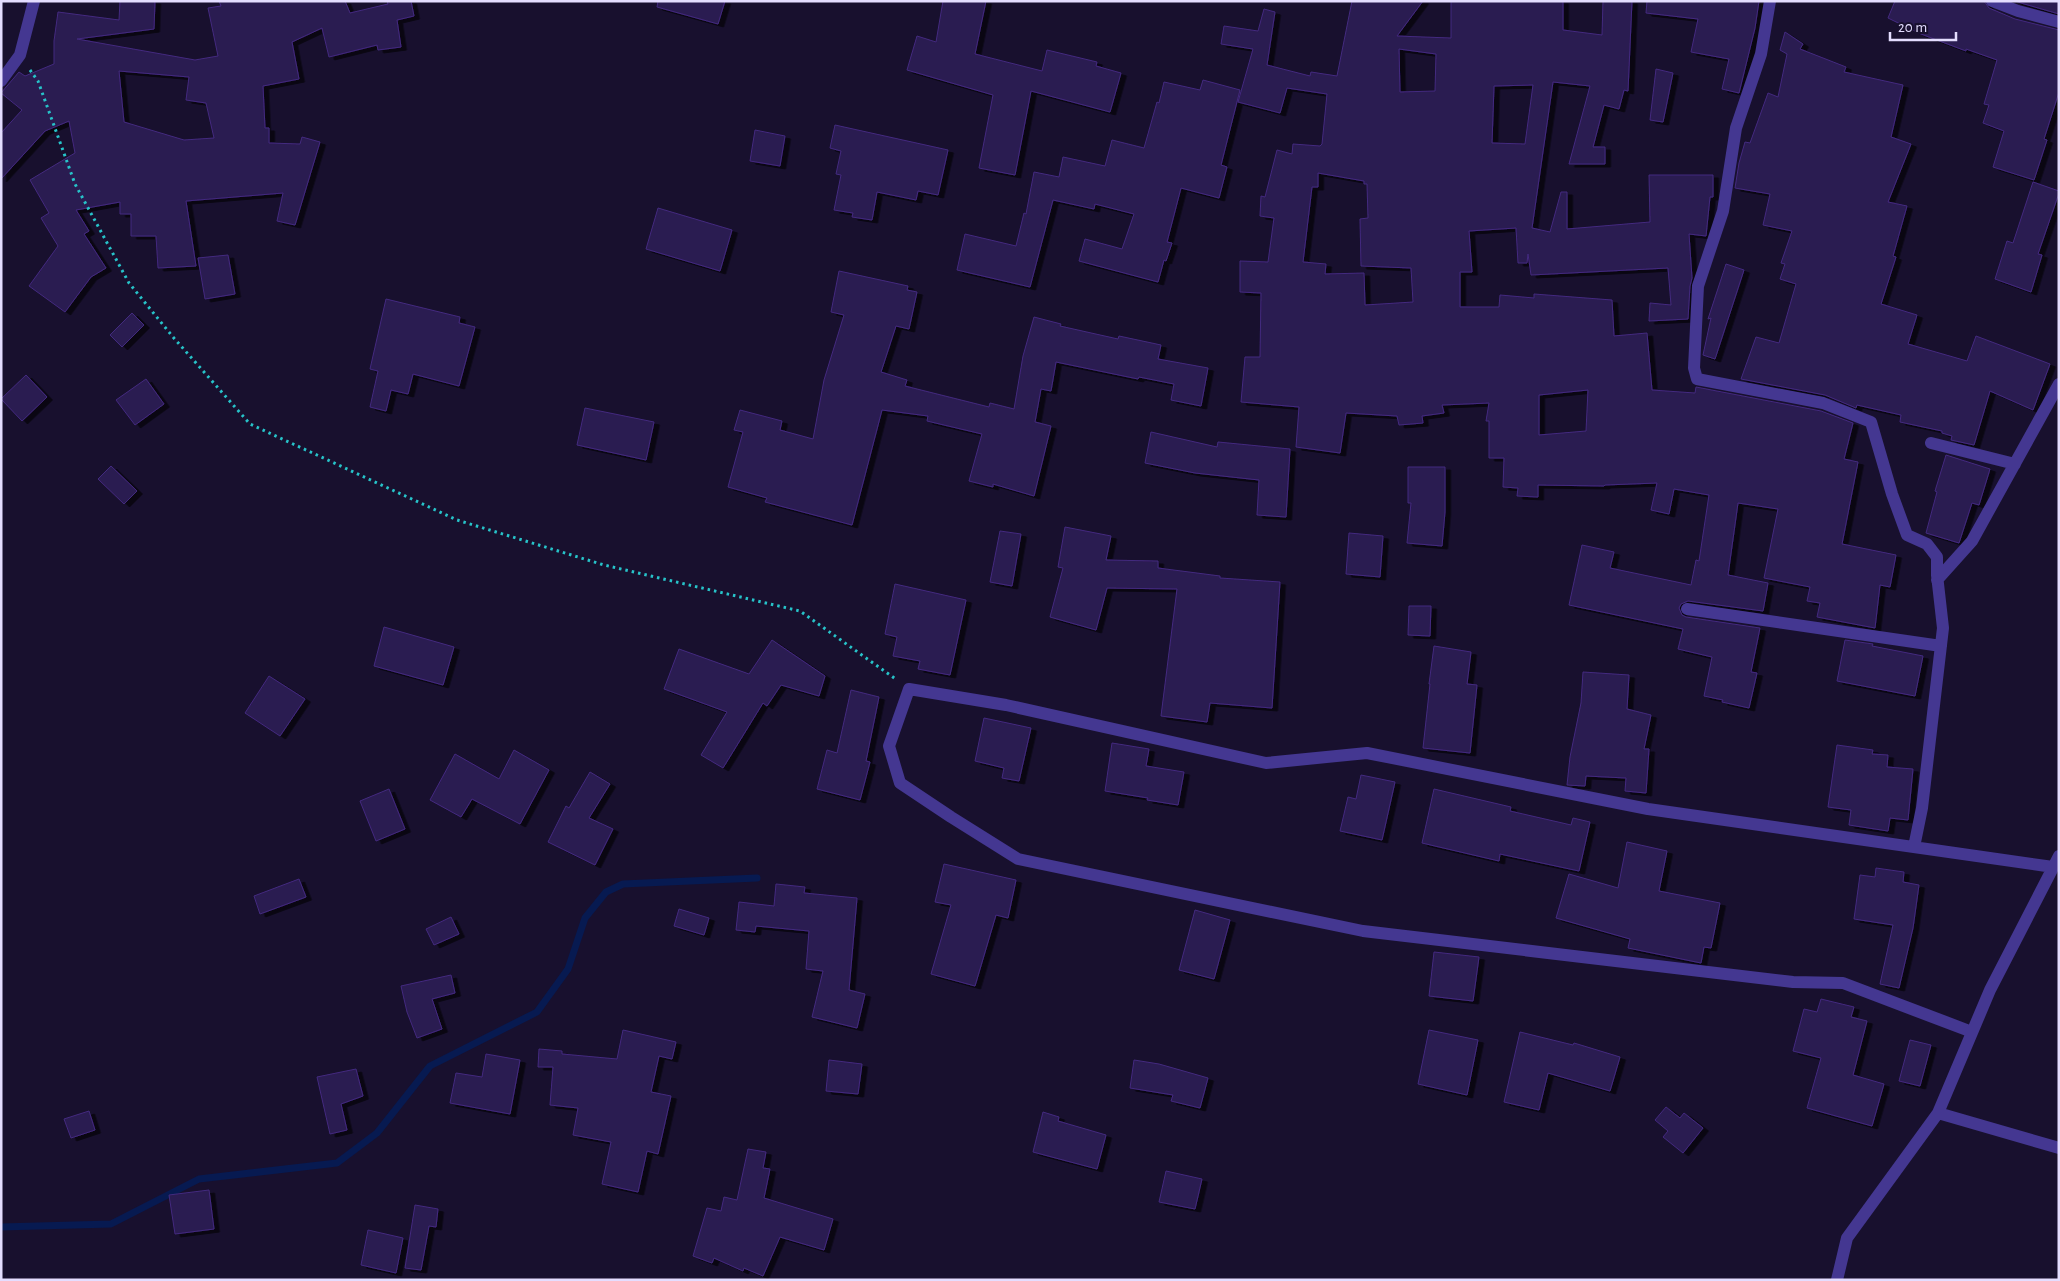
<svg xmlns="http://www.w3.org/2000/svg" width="2060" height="1281" font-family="'Alegreya Sans',sans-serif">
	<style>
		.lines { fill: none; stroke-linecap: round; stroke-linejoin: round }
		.stream { stroke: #071a51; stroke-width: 7 }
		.building { fill: #2b1a51; stroke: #432a7f; fill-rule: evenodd; filter: url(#shadow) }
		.path { stroke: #27c3c9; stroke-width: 3; stroke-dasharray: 2.5 4; stroke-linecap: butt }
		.minor { stroke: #443791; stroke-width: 12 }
	</style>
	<defs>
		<filter id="shadow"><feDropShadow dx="5.5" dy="3" stdDeviation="0" flood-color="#0009"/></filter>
	</defs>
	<rect width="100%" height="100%" fill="#18102e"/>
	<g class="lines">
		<path class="stream" d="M 1,1227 L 111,1224 L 199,1179 L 337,1163 L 377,1133 L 430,1066 L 537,1012 L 568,969 L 585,918 L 606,892 L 623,884 L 757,878"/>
	</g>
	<path class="building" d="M 120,1 L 155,1 L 154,29 L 77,39 L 195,60 L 218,56 L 208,8 L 221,6 L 219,1 L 345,1 L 350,13 L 388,4 L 387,1 L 411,1 L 414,16 L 397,20 L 401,47 L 378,50 L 377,45 L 329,57 L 322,28 L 292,42 L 299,79 L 263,86 L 265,128 L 269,128 L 269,143 L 300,144 L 302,137 L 320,142 L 295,225 L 277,221 L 283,193 L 186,201 L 196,266 L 158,268 L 156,236 L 131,236 L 131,214 L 120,214 L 120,202 L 76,210 L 89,231 L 84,234 L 106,268 L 91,277 L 65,312 L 29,286 L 58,246 L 41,218 L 49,213 L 30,180 L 75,153 L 69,121 L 45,131 L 1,179 L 1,133 L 22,110 L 1,93 L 19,72 L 25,76 L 54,64 L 54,41 L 58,12 L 119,20 ZM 119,71 L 189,77 L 186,100 L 206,103 L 214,138 L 184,140 L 124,122 Z
		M 658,1 L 725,1 L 718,24 L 657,7 Z
		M 943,1 L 986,1 L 975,54 L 1042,71 L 1047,50 L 1097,62 L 1096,66 L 1121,73 L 1110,112 L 1031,91 L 1015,175 L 979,168 L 993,95 L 907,70 L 917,36 L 936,42 Z
		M 1352,1 L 1423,1 L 1397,36 L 1451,38 L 1451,1 L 1563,1 L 1563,30 L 1602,35 L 1603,1 L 1632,1 L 1628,91 L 1624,90 L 1619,109 L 1604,105 L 1593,147 L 1605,147 L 1605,164 L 1569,164 L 1590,86 L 1553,82 L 1532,228 L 1550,232 L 1561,192 L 1567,192 L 1567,229 L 1650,222 L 1649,175 L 1713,175 L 1713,197 L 1710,197 L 1706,236 L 1689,234 L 1692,278 L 1690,286 L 1688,319 L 1649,321 L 1650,303 L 1671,305 L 1668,268 L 1531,275 L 1528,254 L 1527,263 L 1518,263 L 1516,228 L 1469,231 L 1472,272 L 1460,272 L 1460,307 L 1499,307 L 1500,295 L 1534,298 L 1534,294 L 1612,300 L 1614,336 L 1647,333 L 1652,390 L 1695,393 L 1696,387 L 1821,411 L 1853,423 L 1844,459 L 1858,462 L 1842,544 L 1896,555 L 1890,587 L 1880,585 L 1875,628 L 1817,617 L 1820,603 L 1807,601 L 1810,587 L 1764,578 L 1778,509 L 1738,503 L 1728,575 L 1768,583 L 1763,611 L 1688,601 L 1681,604 L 1679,608 L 1682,615 L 1686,617 L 1760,628 L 1751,672 L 1757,673 L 1749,708 L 1722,702 L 1723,700 L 1704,696 L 1712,657 L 1678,649 L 1683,629 L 1569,605 L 1582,545 L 1614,552 L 1610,568 L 1691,585 L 1696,560 L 1699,561 L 1709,495 L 1674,489 L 1669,514 L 1651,510 L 1657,483 L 1605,485 L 1604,486 L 1538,485 L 1538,497 L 1517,496 L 1518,488 L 1503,487 L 1504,458 L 1489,458 L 1489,421 L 1486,421 L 1489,403 L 1442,405 L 1444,413 L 1422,416 L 1423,423 L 1399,425 L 1397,416 L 1346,413 L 1340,453 L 1296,447 L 1299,407 L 1241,402 L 1245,357 L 1260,357 L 1261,293 L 1240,292 L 1240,261 L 1268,262 L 1274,218 L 1260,216 L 1261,196 L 1265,197 L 1277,150 L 1292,154 L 1293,144 L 1320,146 L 1322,144 L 1327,94 L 1287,88 L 1280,113 L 1238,102 L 1253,49 L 1221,44 L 1224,26 L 1258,31 L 1264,9 L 1275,12 L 1267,65 L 1310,76 L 1311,72 L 1337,76 ZM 1399,49 L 1436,54 L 1435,91 L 1400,92 ZM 1533,85 L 1525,144 L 1492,143 L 1494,86 ZM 1318,173 L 1364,181 L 1364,184 L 1367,184 L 1368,218 L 1360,219 L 1361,266 L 1411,268 L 1413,302 L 1365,305 L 1364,273 L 1325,274 L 1326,264 L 1303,262 L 1312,187 L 1318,187 ZM 1588,390 L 1586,431 L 1539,435 L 1539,395 Z
		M 1647,1 L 1759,1 L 1755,28 L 1739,93 L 1722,89 L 1729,59 L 1691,52 L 1698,19 L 1646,13 Z
		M 1895,1 L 1984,1 L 1989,8 L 2015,19 L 2059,30 L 2059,92 L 2044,139 L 2047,140 L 2034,180 L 1993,167 L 2004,131 L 1983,123 L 1989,105 L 1984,104 L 1997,60 L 1966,49 L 1966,51 L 1921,34 L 1888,18 Z
		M 2015,1 L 2059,1 L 2059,14 L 2021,3 Z
		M 1785,32 L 1803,44 L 1800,49 L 1846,67 L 1844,72 L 1903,85 L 1891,137 L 1911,144 L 1888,202 L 1907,206 L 1893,256 L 1896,257 L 1881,304 L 1917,315 L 1908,344 L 1967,361 L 1976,336 L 2050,364 L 2033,410 L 1990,391 L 1974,445 L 1951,440 L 1952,436 L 1942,433 L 1942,431 L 1900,422 L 1901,415 L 1857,405 L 1856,408 L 1825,395 L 1741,379 L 1756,337 L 1779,343 L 1796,284 L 1780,279 L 1785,264 L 1781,263 L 1792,231 L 1763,225 L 1770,194 L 1735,188 L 1739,163 L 1745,142 L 1750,143 L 1768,93 L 1778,97 L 1787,54 L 1780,50 Z
		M 1656,69 L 1673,73 L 1663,122 L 1650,120 Z
		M 1203,80 L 1240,90 L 1221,165 L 1227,167 L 1219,198 L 1181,188 L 1167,242 L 1172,243 L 1166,261 L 1164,260 L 1158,282 L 1079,261 L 1085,239 L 1122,249 L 1134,214 L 1095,204 L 1094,209 L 1053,200 L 1030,287 L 957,270 L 965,234 L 1016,246 L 1024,213 L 1026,214 L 1034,172 L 1059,177 L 1063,157 L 1105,166 L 1112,140 L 1144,148 L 1157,102 L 1159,103 L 1164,82 L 1200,90 Z
		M 835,125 L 948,150 L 938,195 L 918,191 L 916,200 L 877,192 L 872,220 L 852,217 L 853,213 L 834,210 L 841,175 L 836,174 L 841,151 L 830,148 Z
		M 755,130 L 785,136 L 780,166 L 750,161 Z
		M 2033,182 L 2059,191 L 2059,193 L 2038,254 L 2042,255 L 2031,292 L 1995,279 L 2007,241 L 2013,243 Z
		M 658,208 L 732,230 L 720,271 L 646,249 Z
		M 228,255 L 235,294 L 205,299 L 198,258 Z
		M 1726,264 L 1744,270 L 1715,359 L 1703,355 L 1711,318 L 1708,319 Z
		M 839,271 L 908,286 L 907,290 L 917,292 L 909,329 L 896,326 L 881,372 L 907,380 L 905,386 L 989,407 L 990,403 L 1014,409 L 1023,356 L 1034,317 L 1061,324 L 1060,326 L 1118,339 L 1119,336 L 1161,345 L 1158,359 L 1208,368 L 1201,406 L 1171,400 L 1174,384 L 1139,377 L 1138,379 L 1056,362 L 1051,391 L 1041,389 L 1035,422 L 1051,426 L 1034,496 L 993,484 L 993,487 L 969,481 L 982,434 L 927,421 L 928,416 L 882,410 L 852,525 L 765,502 L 767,498 L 728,487 L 743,432 L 734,430 L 740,410 L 782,421 L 780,430 L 813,439 L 824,380 L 844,315 L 831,312 Z
		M 386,299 L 460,317 L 459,323 L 475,327 L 459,386 L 413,374 L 408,394 L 391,390 L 386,411 L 370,407 L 378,371 L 370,369 Z
		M 132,313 L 144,325 L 122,347 L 110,335 Z
		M 26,375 L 47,397 L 22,421 L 1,399 Z
		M 146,379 L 164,404 L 135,425 L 116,400 Z
		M 585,408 L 654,422 L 646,460 L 577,445 Z
		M 1151,432 L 1217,447 L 1218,442 L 1290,449 L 1286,517 L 1257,515 L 1259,480 L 1195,473 L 1145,463 Z
		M 1946,455 L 1990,469 L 1979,505 L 1972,503 L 1959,543 L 1926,533 L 1937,492 L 1935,491 Z
		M 111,466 L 137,491 L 124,504 L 98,479 Z
		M 1408,467 L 1445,467 L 1445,512 L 1442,546 L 1407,543 L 1411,503 L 1408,503 Z
		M 1065,527 L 1111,536 L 1106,560 L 1158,561 L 1158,568 L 1220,576 L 1220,578 L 1280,582 L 1272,708 L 1210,703 L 1207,722 L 1161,716 L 1177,589 L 1107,588 L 1096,630 L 1050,617 L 1063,568 L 1058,567 Z
		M 1000,531 L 1021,534 L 1012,586 L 990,582 Z
		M 1349,533 L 1383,536 L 1380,577 L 1346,574 Z
		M 895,584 L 966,600 L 950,675 L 918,669 L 920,661 L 893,656 L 897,637 L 885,634 Z
		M 1409,606 L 1431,606 L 1430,636 L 1408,635 Z
		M 384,627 L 454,647 L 443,685 L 374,666 Z
		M 772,640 L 825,676 L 819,696 L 781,685 L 767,706 L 763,703 L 723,768 L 701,755 L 727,712 L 664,689 L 679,649 L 749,674 Z
		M 1845,640 L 1873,644 L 1872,646 L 1923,656 L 1915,696 L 1837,681 Z
		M 1434,646 L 1471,652 L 1467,684 L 1477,685 L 1470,753 L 1423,748 L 1430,684 L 1429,684 Z
		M 1583,672 L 1629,675 L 1627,709 L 1651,715 L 1644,749 L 1649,749 L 1646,793 L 1625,791 L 1626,778 L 1586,776 L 1585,786 L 1567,785 L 1570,757 L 1581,703 Z
		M 269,676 L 305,699 L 280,736 L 245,713 Z
		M 851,690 L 879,697 L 866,761 L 870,762 L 860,800 L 817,789 L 827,750 L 837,753 Z
		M 984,718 L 1031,728 L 1019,781 L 1002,778 L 1004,768 L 975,761 Z
		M 1112,743 L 1149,749 L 1146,766 L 1184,772 L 1178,805 L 1147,800 L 1148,798 L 1105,791 Z
		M 1837,745 L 1873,750 L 1872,754 L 1888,755 L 1887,767 L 1913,769 L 1908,820 L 1890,818 L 1888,831 L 1849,825 L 1851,810 L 1828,807 Z
		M 514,750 L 549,770 L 520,824 L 472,799 L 461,817 L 430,800 L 455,754 L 499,779 Z
		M 590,772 L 610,784 L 589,818 L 613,829 L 595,865 L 548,842 L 566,806 L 569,808 Z
		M 1361,775 L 1395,782 L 1382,840 L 1340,831 L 1348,797 L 1356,799 Z
		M 389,789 L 405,829 L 376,841 L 360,801 Z
		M 1434,789 L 1511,807 L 1510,811 L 1571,825 L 1573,818 L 1590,822 L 1579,871 L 1500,854 L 1499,861 L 1422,843 Z
		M 1627,842 L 1667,851 L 1659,891 L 1720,903 L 1711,948 L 1704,947 L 1701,963 L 1628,948 L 1630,939 L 1556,918 L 1569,874 L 1618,888 Z
		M 944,864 L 1016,880 L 1008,918 L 996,915 L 975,986 L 931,974 L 951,905 L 935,902 Z
		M 1876,868 L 1904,872 L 1903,882 L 1919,885 L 1913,928 L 1899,988 L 1880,984 L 1893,925 L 1854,919 L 1860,875 L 1875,877 Z
		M 299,879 L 306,897 L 260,914 L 254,896 Z
		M 776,884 L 805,887 L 804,893 L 857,898 L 849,990 L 865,994 L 857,1028 L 812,1017 L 823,971 L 806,969 L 809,931 L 756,926 L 755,932 L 736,930 L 739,902 L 774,906 Z
		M 679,909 L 709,918 L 704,935 L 674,926 Z
		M 1195,910 L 1230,920 L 1214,979 L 1179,970 Z
		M 451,917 L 459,934 L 434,945 L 426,929 Z
		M 1434,952 L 1479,957 L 1473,1001 L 1429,996 Z
		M 451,975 L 455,993 L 432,999 L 442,1029 L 417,1038 L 407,1012 L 401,986 Z
		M 1821,999 L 1854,1007 L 1851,1017 L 1867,1021 L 1853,1075 L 1884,1084 L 1872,1126 L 1807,1108 L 1821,1058 L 1793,1051 L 1804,1009 L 1817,1012 Z
		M 623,1030 L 676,1042 L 672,1059 L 659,1056 L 651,1092 L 671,1096 L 658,1154 L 647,1151 L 638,1192 L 602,1184 L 611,1142 L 573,1135 L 578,1108 L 550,1105 L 553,1067 L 538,1067 L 539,1049 L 562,1051 L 562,1054 L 617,1059 Z
		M 1429,1030 L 1478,1040 L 1467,1095 L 1418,1084 Z
		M 1520,1032 L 1573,1045 L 1574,1043 L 1620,1057 L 1610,1091 L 1548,1073 L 1539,1110 L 1504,1102 Z
		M 1910,1040 L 1931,1045 L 1920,1086 L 1899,1081 Z
		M 486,1054 L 520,1060 L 510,1114 L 450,1103 L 456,1073 L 482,1077 Z
		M 829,1060 L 862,1064 L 858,1094 L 826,1091 Z
		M 1134,1060 L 1159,1064 L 1208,1078 L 1200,1108 L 1171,1101 L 1173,1095 L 1130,1088 Z
		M 356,1069 L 363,1096 L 341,1104 L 347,1130 L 330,1134 L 317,1077 Z
		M 1666,1107 L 1680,1118 L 1684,1113 L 1703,1128 L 1683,1153 L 1663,1137 L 1668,1131 L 1655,1120 Z
		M 89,1111 L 95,1130 L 71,1138 L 64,1119 Z
		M 1043,1112 L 1059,1117 L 1058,1121 L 1106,1135 L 1097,1169 L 1033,1152 Z
		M 748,1149 L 766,1152 L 763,1168 L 770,1169 L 764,1198 L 833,1219 L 824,1250 L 780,1237 L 763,1276 L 744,1268 L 743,1271 L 714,1258 L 712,1263 L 693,1256 L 707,1208 L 721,1211 L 724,1197 L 737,1200 Z
		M 1166,1171 L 1202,1179 L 1195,1209 L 1159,1202 Z
		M 209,1190 L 214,1229 L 175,1234 L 169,1195 Z
		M 415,1205 L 438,1209 L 436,1227 L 429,1226 L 421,1270 L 405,1268 Z
		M 368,1230 L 403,1238 L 396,1273 L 361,1265 Z"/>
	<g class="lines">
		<path class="path" d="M 30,70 L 38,81 L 75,184 L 129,283 L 173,337 L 250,424 L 457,520 L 604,565 L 800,611 L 897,680"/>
		<path class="minor" d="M 1770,1 L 1761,54 L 1736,128 L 1723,211 L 1698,286 L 1694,368 L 1697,379 L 1823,403 L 1871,422 L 1892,494 L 1907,535 L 1927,544 L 1937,557 L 1937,575 L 1943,628 L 1922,808 L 1914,847
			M 1992,1 L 2018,11 L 2059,22
			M 1,81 L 20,55 L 34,1
			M 1931,443 L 2015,464
			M 1937,580 L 1972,541 L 2059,384
			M 1687,609 L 1941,646
			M 1972,1032 L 1843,983 L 1793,982 L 1363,931 L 1018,859 L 951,817 L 900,783 L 889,746 L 909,689 L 1006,705 L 1266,763 L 1367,753 L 1648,809 L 2053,867
			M 1938,1113 L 2059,1148
			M 1837,1280 L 1847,1238 L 1938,1113 L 1990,990 L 2059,856"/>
	</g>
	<rect width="2060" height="1281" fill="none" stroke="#e4ddff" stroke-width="5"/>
	<path d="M1890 32v8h66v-8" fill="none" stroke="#e4ddff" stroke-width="2.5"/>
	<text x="1898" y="32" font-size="15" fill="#e4ddff" stroke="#18102e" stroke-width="4" paint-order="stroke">20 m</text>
</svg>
